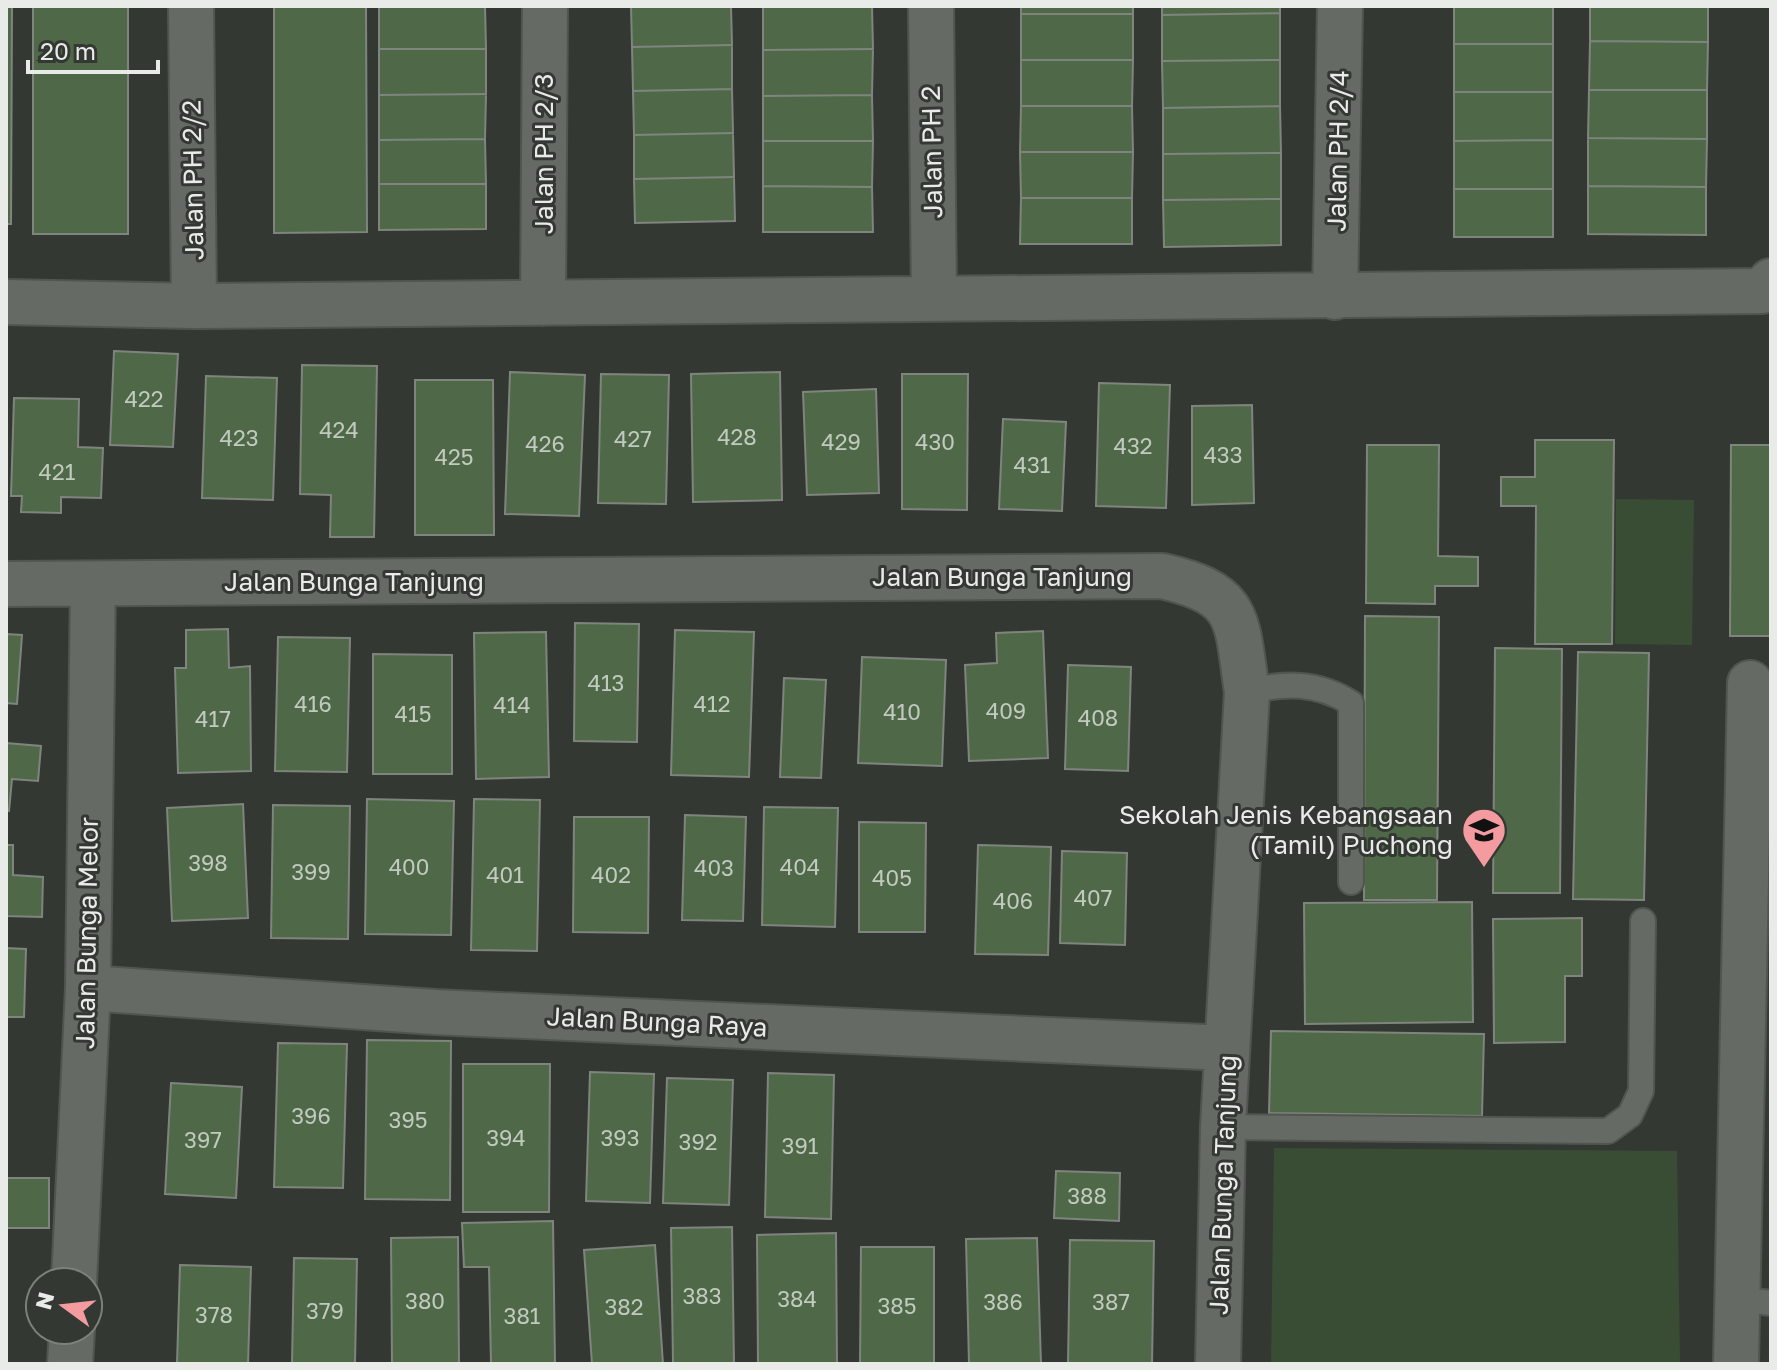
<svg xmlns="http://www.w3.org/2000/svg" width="1777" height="1370" font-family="'Golos Text',sans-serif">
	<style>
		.green { fill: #394d34 }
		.building { fill: #4f6948; stroke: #7f847e; stroke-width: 2 }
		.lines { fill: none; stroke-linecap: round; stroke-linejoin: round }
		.lane-casing { stroke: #515550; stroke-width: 28 }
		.street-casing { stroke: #515550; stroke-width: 48 }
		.lane { stroke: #666a64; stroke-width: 24 }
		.street { stroke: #666a64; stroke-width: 44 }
		.labels { text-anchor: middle; stroke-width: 6; stroke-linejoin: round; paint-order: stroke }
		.number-label { font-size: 22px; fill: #c2cac0 }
		.street-label { font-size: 26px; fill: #e8ebe8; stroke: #343833 }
		.poi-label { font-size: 26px; fill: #e8ebe8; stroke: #343833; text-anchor: end }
	</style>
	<rect width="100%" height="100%" fill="#343833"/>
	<path class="green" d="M 1616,499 L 1694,500 L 1692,645 L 1615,644 Z
		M 1274,1148 L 1677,1151 L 1680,1364 L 1271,1364 Z"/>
	<path class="building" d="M 6,6 L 12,6 L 11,224 L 6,224 Z
		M 33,6 L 128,6 L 128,234 L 33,234 Z
		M 274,6 L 366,6 L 367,232 L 274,233 Z
		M 379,6 L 485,6 L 486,49 L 379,49 Z
		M 631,6 L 731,6 L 732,45 L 632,47 Z
		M 763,6 L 872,6 L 873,49 L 763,50 Z
		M 1021,6 L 1133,6 L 1133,14 L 1021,14 Z
		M 1162,6 L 1280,6 L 1280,13 L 1162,15 Z
		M 1454,6 L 1553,6 L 1553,44 L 1454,44 Z
		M 1590,6 L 1708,6 L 1708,42 L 1590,41 Z
		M 1280,13 L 1280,60 L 1162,61 L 1162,15 Z
		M 1021,14 L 1133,14 L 1133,60 L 1021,60 Z
		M 1590,41 L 1708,42 L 1707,90 L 1589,90 Z
		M 1454,44 L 1553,44 L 1553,92 L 1454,92 Z
		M 732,45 L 732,89 L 633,91 L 632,47 Z
		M 379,49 L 486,49 L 486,94 L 379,95 Z
		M 873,49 L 872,95 L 763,96 L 763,50 Z
		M 1021,60 L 1133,60 L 1132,106 L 1021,106 Z
		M 1280,60 L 1280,106 L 1163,108 L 1162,61 Z
		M 732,89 L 733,133 L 634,135 L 633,91 Z
		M 1589,90 L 1707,90 L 1707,139 L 1588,138 Z
		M 1454,92 L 1553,92 L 1553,140 L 1454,141 Z
		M 486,94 L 485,139 L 379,140 L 379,95 Z
		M 872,95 L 873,141 L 763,141 L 763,96 Z
		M 1021,106 L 1132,106 L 1133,152 L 1020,152 Z
		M 1280,106 L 1281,153 L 1163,154 L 1163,108 Z
		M 733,133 L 734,177 L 634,179 L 634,135 Z
		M 1588,138 L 1707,139 L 1706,187 L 1588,186 Z
		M 485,139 L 486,184 L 379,184 L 379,140 Z
		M 1553,140 L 1553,189 L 1454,189 L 1454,141 Z
		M 763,141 L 873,141 L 872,187 L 763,186 Z
		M 1020,152 L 1133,152 L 1132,198 L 1021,198 Z
		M 1281,153 L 1281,199 L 1163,200 L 1163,154 Z
		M 734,177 L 735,221 L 635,223 L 634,179 Z
		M 379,184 L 486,184 L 486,229 L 379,230 Z
		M 763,186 L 872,187 L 873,232 L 763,232 Z
		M 1588,186 L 1706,187 L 1706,235 L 1588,234 Z
		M 1454,189 L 1553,189 L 1553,237 L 1454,237 Z
		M 1021,198 L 1132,198 L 1132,244 L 1020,244 Z
		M 1281,199 L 1281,245 L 1164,247 L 1163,200 Z
		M 114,351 L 178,354 L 173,447 L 110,445 Z
		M 302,365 L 377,366 L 374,537 L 330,537 L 331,495 L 300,494 Z
		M 510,372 L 585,375 L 579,516 L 505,514 Z
		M 780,372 L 782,500 L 693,502 L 691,374 Z
		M 601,374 L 669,375 L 666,504 L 598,503 Z
		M 902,374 L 968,374 L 967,510 L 902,509 Z
		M 206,376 L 277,378 L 273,500 L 202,498 Z
		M 415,380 L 493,380 L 494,535 L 415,535 Z
		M 1099,383 L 1170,385 L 1166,508 L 1096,506 Z
		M 876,389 L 879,493 L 807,495 L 803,392 Z
		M 14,398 L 79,399 L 78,447 L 103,448 L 101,498 L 61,497 L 61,513 L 21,512 L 22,496 L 11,496 Z
		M 1252,405 L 1254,503 L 1192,505 L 1192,406 Z
		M 1003,419 L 1066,422 L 1062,511 L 999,509 Z
		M 1535,440 L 1614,440 L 1612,644 L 1535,644 L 1536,506 L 1501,506 L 1501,477 L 1535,477 Z
		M 1367,445 L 1439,445 L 1438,556 L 1478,557 L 1478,586 L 1435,586 L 1435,604 L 1366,603 Z
		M 1731,445 L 1771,445 L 1771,636 L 1730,636 Z
		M 1365,616 L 1439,617 L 1437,900 L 1364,900 Z
		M 575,623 L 639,624 L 637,742 L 574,741 Z
		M 228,629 L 229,668 L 250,666 L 251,771 L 178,773 L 175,668 L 186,668 L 186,630 Z
		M 675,630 L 754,632 L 749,777 L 671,775 Z
		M 1043,631 L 1048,758 L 969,761 L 965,665 L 997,663 L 996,633 Z
		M 546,632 L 549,777 L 476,779 L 474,633 Z
		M 6,634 L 22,635 L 17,704 L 6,703 Z
		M 278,637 L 350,638 L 347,772 L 275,771 Z
		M 1495,648 L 1562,649 L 1560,893 L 1493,893 Z
		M 1578,652 L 1649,653 L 1644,900 L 1573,899 Z
		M 373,654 L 452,655 L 452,774 L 373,774 Z
		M 862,657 L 946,660 L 942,766 L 858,763 Z
		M 1068,665 L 1131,667 L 1128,771 L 1065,769 Z
		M 784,678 L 826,680 L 821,778 L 780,777 Z
		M 6,743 L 41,746 L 38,781 L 12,779 L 9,811 L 6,810 Z
		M 367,799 L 454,801 L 451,935 L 365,934 Z
		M 474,799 L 540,800 L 537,951 L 471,950 Z
		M 243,804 L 248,918 L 172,921 L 167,808 Z
		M 273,805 L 350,806 L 348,939 L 271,938 Z
		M 764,807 L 838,808 L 835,927 L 762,925 Z
		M 685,815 L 746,817 L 743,921 L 682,920 Z
		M 574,817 L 649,817 L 648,933 L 573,932 Z
		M 859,822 L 926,823 L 925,932 L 859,932 Z
		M 6,845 L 13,845 L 13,875 L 43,877 L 42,917 L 6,916 Z
		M 978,845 L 1051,847 L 1048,955 L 975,954 Z
		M 1062,851 L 1127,853 L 1125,945 L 1060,943 Z
		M 1472,902 L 1473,1022 L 1305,1024 L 1304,903 Z
		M 1582,918 L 1582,976 L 1565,976 L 1565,1042 L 1494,1043 L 1493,919 Z
		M 6,948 L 26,949 L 24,1017 L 6,1017 Z
		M 1271,1031 L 1484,1034 L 1482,1116 L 1269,1113 Z
		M 367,1040 L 451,1041 L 450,1200 L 365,1199 Z
		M 278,1043 L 347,1044 L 343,1188 L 274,1187 Z
		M 463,1064 L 550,1064 L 549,1212 L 463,1212 Z
		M 590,1072 L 654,1074 L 650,1203 L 586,1201 Z
		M 768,1073 L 834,1075 L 831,1219 L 765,1217 Z
		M 667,1078 L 733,1080 L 729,1205 L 663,1203 Z
		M 171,1083 L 242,1087 L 236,1198 L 165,1194 Z
		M 1056,1171 L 1120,1173 L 1119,1221 L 1054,1218 Z
		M 6,1178 L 49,1178 L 49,1228 L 6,1228 Z
		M 553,1221 L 555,1364 L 491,1364 L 489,1267 L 464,1267 L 462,1223 Z
		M 732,1227 L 734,1364 L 673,1364 L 671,1228 Z
		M 836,1233 L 837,1364 L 758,1364 L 757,1235 Z
		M 458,1237 L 459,1364 L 392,1364 L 391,1238 Z
		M 1037,1238 L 1041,1364 L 969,1364 L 966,1239 Z
		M 1070,1240 L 1154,1241 L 1152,1364 L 1068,1364 Z
		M 655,1245 L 663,1364 L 592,1364 L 584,1250 Z
		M 861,1247 L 934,1247 L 934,1364 L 860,1364 Z
		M 294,1258 L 357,1259 L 355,1364 L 292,1364 Z
		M 180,1265 L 251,1267 L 248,1364 L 177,1364 Z"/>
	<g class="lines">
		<g class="lane-casing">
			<path id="lane" d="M 1247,692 C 1284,682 1318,682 1351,703 L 1351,882
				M 1223,1127 L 1608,1131 L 1630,1115 L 1641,1091 L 1643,921
				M 1737,1299 L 1771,1303"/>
		</g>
		<g class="street-casing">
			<path id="street" d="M 191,6 L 194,306
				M 931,6 L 934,299
				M 1335,297 L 1340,6
				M 6,302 L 194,306 L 1762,291 L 1771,281
				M 543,303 L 545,6
				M 6,584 L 1162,576 C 1243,594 1236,619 1247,692 L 1223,1127 L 1218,1364
				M 88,988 L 435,1012 L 1227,1048
				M 74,1282 L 88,988 L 93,584
				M 70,1364 L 72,1330
				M 1736,1364 L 1750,683"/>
		</g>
		<use href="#lane" class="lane"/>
		<use href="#street" class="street"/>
	</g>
	<defs>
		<g id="school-pin" transform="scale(2.3)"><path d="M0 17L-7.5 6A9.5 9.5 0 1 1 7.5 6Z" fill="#f49b9f" stroke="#343833"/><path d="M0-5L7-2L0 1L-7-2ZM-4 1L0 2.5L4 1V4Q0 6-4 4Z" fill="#111"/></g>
	</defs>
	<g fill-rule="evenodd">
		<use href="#school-pin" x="1484" y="830"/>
	</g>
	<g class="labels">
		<g class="number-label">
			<text x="144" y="407">422</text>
			<text x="339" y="438">424</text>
			<text x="737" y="445">428</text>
			<text x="239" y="446">423</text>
			<text x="633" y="447">427</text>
			<text x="841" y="450">429</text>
			<text x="935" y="450">430</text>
			<text x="545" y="452">426</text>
			<text x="1133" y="454">432</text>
			<text x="1223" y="463">433</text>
			<text x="454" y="465">425</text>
			<text x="1032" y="473">431</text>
			<text x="57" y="480">421</text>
			<text x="606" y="691">413</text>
			<text x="313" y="712">416</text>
			<text x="712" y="712">412</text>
			<text x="512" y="713">414</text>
			<text x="1006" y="719">409</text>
			<text x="902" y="720">410</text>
			<text x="413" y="722">415</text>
			<text x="1098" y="726">408</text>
			<text x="213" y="727">417</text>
			<text x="208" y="871">398</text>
			<text x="409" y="875">400</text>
			<text x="800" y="875">404</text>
			<text x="714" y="876">403</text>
			<text x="311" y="880">399</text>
			<text x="505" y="883">401</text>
			<text x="611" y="883">402</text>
			<text x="892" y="886">405</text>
			<text x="1093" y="906">407</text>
			<text x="1013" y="909">406</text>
			<text x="311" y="1124">396</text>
			<text x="408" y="1128">395</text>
			<text x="506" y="1146">394</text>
			<text x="620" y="1146">393</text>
			<text x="203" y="1148">397</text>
			<text x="698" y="1150">392</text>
			<text x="800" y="1154">391</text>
			<text x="1087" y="1204">388</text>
			<text x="702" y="1304">383</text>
			<text x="797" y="1307">384</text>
			<text x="425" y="1309">380</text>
			<text x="1003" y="1310">386</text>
			<text x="1111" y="1310">387</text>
			<text x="897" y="1314">385</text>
			<text x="624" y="1315">382</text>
			<text x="325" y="1319">379</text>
			<text x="214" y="1323">378</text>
			<text x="522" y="1324">381</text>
		</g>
		<g class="street-label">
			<text transform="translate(1338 151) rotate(-89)" y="9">Jalan PH 2/4</text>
			<text transform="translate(932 152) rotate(-91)" y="9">Jalan PH 2</text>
			<text transform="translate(544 154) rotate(-90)" y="9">Jalan PH 2/3</text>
			<text transform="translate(193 180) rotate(-91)" y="9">Jalan PH 2/2</text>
			<text x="1002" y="586">Jalan Bunga Tanjung</text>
			<text x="354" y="591">Jalan Bunga Tanjung</text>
			<text transform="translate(87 933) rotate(-89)" y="9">Jalan Bunga Melor</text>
			<text transform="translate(657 1022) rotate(3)" y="9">Jalan Bunga Raya</text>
			<text transform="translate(1223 1185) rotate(-88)" y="9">Jalan Bunga Tanjung</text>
		</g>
		<g class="poi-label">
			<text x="1453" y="824">Sekolah Jenis Kebangsaan<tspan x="1453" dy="30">(Tamil) Puchong</tspan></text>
		</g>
	</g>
	<rect width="1777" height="1370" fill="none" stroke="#e8ebe8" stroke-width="16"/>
	<g transform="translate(64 1306) rotate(285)"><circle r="38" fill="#343833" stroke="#7c807b" stroke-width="2"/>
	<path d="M0-6L14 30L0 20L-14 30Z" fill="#f49b9f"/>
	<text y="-12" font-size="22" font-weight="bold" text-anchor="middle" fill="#e8ebe8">N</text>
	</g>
	<path d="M28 60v12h130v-12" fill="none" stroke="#e8ebe8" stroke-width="4"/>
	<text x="40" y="60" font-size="24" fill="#e8ebe8" stroke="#343833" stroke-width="6" paint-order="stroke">20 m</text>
</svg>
